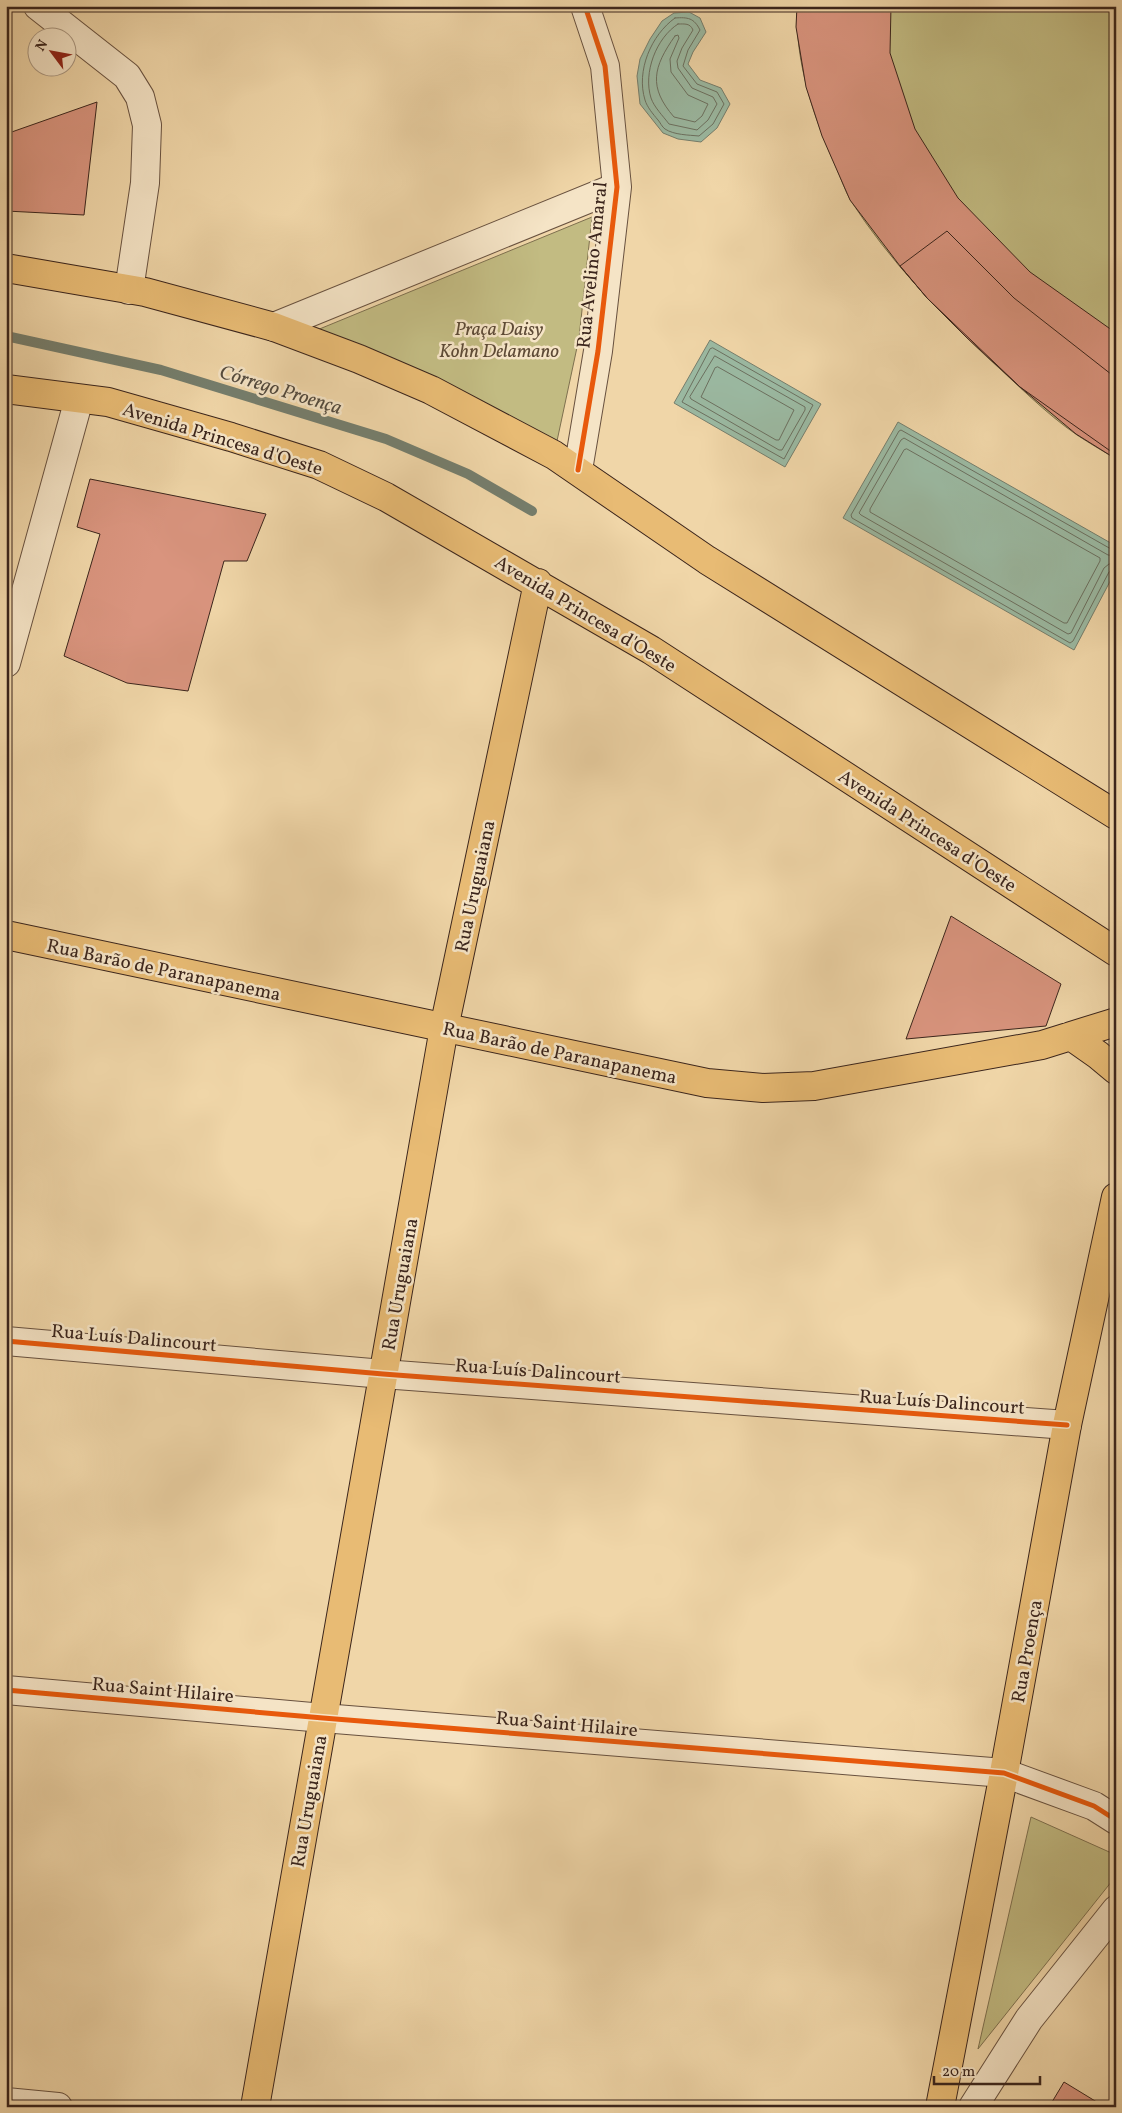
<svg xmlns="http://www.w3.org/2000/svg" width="1122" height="2113" font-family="Vollkorn,serif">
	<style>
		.green { fill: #c2bb82; stroke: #7e704f }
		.water { fill: #9bbaa3; stroke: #757e6d }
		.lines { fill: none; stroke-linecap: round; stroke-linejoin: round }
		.shore { stroke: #6b7060; stroke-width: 1 }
		.stream { stroke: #757e6d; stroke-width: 10 }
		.building { fill: #d9947e; stroke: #3b251c }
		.minor-casing { stroke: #68513f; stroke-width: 30 }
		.major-casing { stroke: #3b251c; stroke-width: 30 }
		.minor { stroke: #f5e4c6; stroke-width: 28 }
		.major { stroke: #e8bb74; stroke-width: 28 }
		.cycleway-casing { stroke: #f5e4c6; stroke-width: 8 }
		.cycleway { stroke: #e8590c; stroke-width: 5 }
		.labels { text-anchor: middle; stroke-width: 5; stroke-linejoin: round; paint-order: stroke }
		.street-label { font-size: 19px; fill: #3b251c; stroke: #f5e4c6 }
		.park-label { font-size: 19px; font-style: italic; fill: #5d4a36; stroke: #f5e4c6 }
		.water-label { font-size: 20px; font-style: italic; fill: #534a3e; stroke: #f5e4c6 }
	</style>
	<rect width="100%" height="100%" fill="#f0d6a8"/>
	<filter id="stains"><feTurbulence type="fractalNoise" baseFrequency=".004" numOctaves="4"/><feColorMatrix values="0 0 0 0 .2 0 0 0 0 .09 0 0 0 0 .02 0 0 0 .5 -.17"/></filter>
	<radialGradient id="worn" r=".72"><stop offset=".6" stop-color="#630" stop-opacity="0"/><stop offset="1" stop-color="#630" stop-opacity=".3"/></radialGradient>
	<path class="green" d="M 797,6 L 1116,6 L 1116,459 C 1103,451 1089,443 1077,435 C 1045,413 1017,384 988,358 C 938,311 889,260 851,201 C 845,191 841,178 836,167 C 813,116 795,62 797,6 Z
		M 592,217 L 579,338 L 554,455 L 300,337 Z
		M 1031,1817 L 1116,1855 L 1116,1876 L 978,2049 Z"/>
	<path class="water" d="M 689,12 L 700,18 L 706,32 L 693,52 L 688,64 L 700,80 L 721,88 L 730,104 L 717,128 L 701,142 L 678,139 L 663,133 L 640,104 L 637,76 L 640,59 L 650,39 L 662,21 L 674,13 Z
		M 710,340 L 821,404 L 785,467 L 674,403 Z
		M 898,422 L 1116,546 L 1116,570 L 1074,650 L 843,518 Z"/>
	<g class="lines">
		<path class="shore" d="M 675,18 C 688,17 694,18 700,30 L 688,50 L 683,66 L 697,84 L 717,92 L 724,104 L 713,124 L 699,136 C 689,135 674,135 665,129 C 662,127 660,122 658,120 C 653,114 647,107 645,100 C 636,71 651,35 675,18 Z
			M 678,24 C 685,24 690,23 693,30 L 682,48 L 677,61 L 678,68 L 692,88 L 713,97 L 717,104 L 708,120 L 697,130 L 669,124 C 663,116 654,107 651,98 C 643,73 656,38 678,24 Z
			M 675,36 L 678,35 L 679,38 L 670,59 L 671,72 L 688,95 L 708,104 L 702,116 L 695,122 L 674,117 C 648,87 653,67 675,36 Z
			M 713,348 L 813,405 L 784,459 L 682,402 L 710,349 Z
			M 715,356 L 805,407 L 805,410 L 782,450 L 779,450 L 691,399 L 690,397 Z
			M 718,367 L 794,410 L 779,440 L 776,440 L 701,397 L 715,368 Z
			M 907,449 L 1100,558 L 1100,561 L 1067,623 L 1064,623 L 870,512 L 870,509 L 904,450 Z
			M 1116,550 L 1111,549 L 901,430 L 899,431 L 851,515 L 852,518 L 1070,643 L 1073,641 L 1109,572 L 1116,569
			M 1116,556 L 1108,555 L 904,438 L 901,440 L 859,513 L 861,515 L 1068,634 L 1071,633 L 1104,568 L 1109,564 L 1116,563"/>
		<path class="stream" d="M 6,336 L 161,370 L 386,439 L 468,474 L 532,511"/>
	</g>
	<path class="building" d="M 797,6 L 891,6 L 890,53 L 915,129 L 958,198 L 1030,272 L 1116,333 L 1116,459 L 1076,434 L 1020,387 L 966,337 L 927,298 L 900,266 L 850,200 L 822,136 L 806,87 L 796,27 Z
		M 97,102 L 84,215 L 6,211 L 6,134 Z
		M 947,231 L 1014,298 L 1116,378 L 1116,455 L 1020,387 L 927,298 L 900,266 Z
		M 90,479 L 266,514 L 247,561 L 224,561 L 188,691 L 127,683 L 64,656 L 100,534 L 77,527 Z
		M 951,916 L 1061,984 L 1046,1026 L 906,1039 Z
		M 1064,2082 L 1105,2107 L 1049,2107 Z"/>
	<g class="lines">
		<g class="minor-casing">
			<path id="minor" d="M 38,6 L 127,76 L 140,97 L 147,125 L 145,183 L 129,290
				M 274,327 L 617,187
				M 578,470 L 598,351 L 617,187 L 605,66 L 585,6
				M 6,663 L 79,399
				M 6,1341 L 383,1374 L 1067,1425
				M 6,1690 L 323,1718 L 1004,1773 L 1094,1806 L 1116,1820
				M 6,2102 L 58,2107
				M 973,2107 L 1029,2019 L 1116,1910"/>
		</g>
		<g class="major-casing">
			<path id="major" d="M 6,268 L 145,292 L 274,327 L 359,359 L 431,390 L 554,455 L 707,560 L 1116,815
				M 6,389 L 108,402 L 231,437 L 319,465 L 386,497 L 651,650 L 1116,952
				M 6,935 L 707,1083 L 763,1088 L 814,1086 L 1042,1045 L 1116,1022
				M 1071,1036 L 1098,1055 L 1116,1070
				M 255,2107 L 444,1028 L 538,583
				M 940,2107 L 1004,1773 L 1067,1425 L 1116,1197"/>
		</g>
		<use href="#minor" class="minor"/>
		<use href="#major" class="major"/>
		<g class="cycleway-casing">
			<path id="cycleway" d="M 578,470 L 598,351 L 617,187 L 605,66 L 585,6
				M 6,1341 L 383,1374 L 1067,1425
				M 6,1690 L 323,1718 L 1004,1773 L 1094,1806 L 1116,1820"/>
		</g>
		<use href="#cycleway" class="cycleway"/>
	</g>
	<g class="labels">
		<g class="street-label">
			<text transform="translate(591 265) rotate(-84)" y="7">Rua Avelino Amaral</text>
			<text transform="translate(223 438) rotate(17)" y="7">Avenida Princesa d'Oeste</text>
			<text transform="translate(586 613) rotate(31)" y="7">Avenida Princesa d'Oeste</text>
			<text transform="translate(928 830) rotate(33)" y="7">Avenida Princesa d'Oeste</text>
			<text transform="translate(474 886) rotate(-78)" y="7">Rua Uruguaiana</text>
			<text transform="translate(164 969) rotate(12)" y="7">Rua Barão de Paranapanema</text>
			<text transform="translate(560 1052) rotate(12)" y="7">Rua Barão de Paranapanema</text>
			<text transform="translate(399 1284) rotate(-80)" y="7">Rua Uruguaiana</text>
			<text transform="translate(134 1337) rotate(5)" y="7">Rua Luís Dalincourt</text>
			<text transform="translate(538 1370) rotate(4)" y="7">Rua Luís Dalincourt</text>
			<text transform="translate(942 1401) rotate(4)" y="7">Rua Luís Dalincourt</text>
			<text transform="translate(1026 1651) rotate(-80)" y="7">Rua Proença</text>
			<text transform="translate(163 1689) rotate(5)" y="7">Rua Saint Hilaire</text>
			<text transform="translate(567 1723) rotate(5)" y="7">Rua Saint Hilaire</text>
			<text transform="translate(308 1801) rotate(-80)" y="7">Rua Uruguaiana</text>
		</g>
		<g class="park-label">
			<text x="499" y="335">Praça Daisy<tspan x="499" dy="22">Kohn Delamano</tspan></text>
		</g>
		<g class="water-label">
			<text transform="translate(281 389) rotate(17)" y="7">Córrego Proença</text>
		</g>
	</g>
	<rect width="1122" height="2113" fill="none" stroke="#f0d6a8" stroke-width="25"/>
	<rect x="8" y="8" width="1107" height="2098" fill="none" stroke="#3b251c" stroke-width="2.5"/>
	<rect x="12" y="12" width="1097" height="2088" fill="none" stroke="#3b251c"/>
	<g transform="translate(52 52) rotate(302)"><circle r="24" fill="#f5e4c6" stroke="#ab9882"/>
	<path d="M0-4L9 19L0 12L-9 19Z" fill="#8f2418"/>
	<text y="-8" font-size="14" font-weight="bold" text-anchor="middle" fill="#3b251c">N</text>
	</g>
	<path d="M934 2076v8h106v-8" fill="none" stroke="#3b251c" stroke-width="2.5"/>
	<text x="942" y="2076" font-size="15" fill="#3b251c" stroke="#f5e4c6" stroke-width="4" paint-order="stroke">20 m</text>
	<rect width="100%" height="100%" filter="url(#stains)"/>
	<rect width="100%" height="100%" fill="url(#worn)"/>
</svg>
